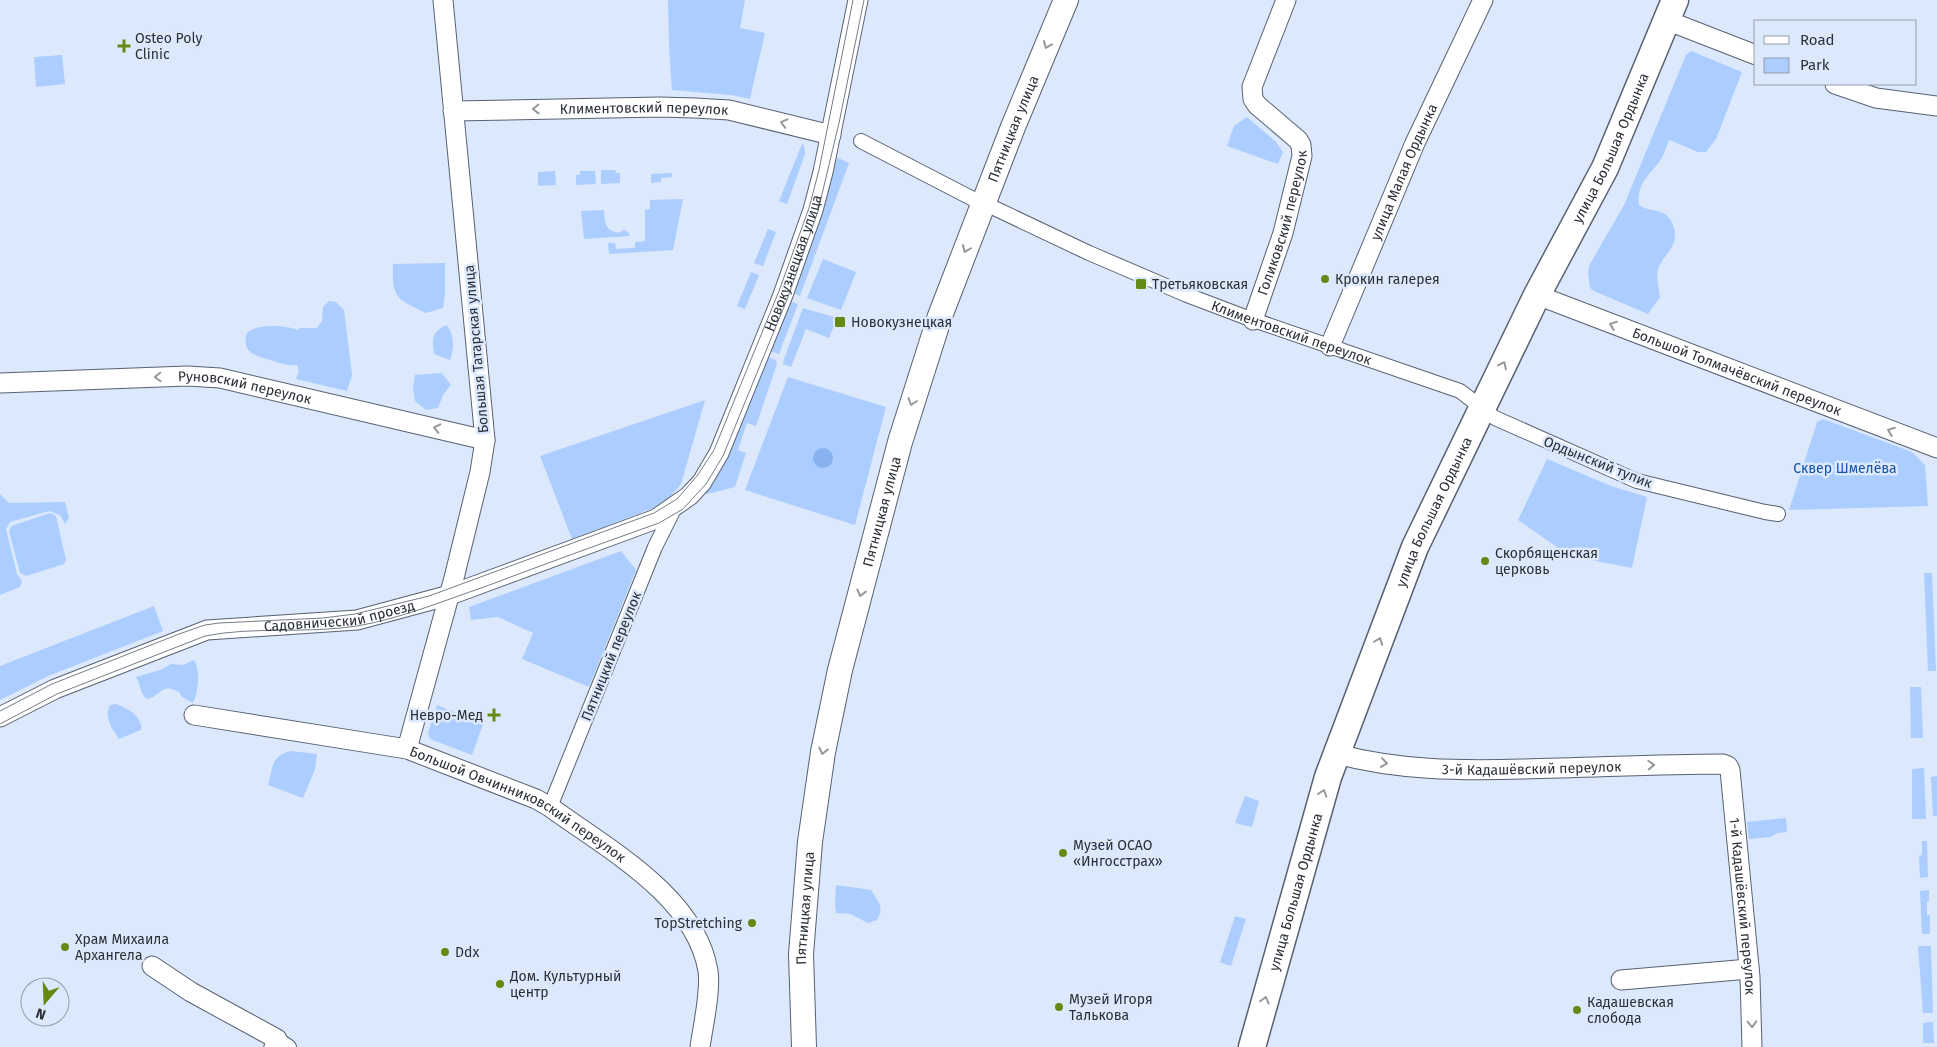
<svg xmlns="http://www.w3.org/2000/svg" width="1937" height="1047" font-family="'Fira Sans',sans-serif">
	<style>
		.green { fill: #accdff }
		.water { fill: #88b1f0 }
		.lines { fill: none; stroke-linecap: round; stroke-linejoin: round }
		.pedestrian-casing { stroke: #576171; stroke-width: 16 }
		.minor-casing { stroke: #576171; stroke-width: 21 }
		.tertiary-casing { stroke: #576171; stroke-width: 26 }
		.secondary-casing { stroke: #576171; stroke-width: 29 }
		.pedestrian { stroke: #fff; stroke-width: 14 }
		.minor { stroke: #fff; stroke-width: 19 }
		.tertiary { stroke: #fff; stroke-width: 24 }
		.secondary { stroke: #fff; stroke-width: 26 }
		.tram { stroke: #757d89; stroke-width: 1 }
		.oneway { stroke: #95989b }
		.poi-dot { fill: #638a15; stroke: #dce8fb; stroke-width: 2 }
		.labels { text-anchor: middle; stroke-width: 5; stroke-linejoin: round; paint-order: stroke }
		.poi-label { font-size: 14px; fill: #2b3037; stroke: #dce8fb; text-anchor: start }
		.street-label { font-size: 14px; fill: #2b3037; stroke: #dce8fb }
		.park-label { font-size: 14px; fill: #1452ab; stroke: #dce8fb }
	</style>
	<rect width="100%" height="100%" fill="#dce8fb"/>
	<path class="green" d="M 668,0 L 745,0 L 740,28 L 765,33 L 750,99 L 731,95 L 672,90 L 669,47 Z
		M 1691,51 L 1742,72 L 1716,139 L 1706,152 L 1698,152 L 1669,140 C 1667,145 1665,151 1663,156 C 1653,173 1636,181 1639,205 C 1648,211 1656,209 1665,214 C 1673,220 1677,232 1674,242 C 1672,249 1662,259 1658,269 C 1656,277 1659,288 1660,297 L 1648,314 L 1596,292 L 1590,288 L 1588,272 L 1590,264 L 1624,205 L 1686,55 Z
		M 62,55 L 65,84 L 36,87 L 34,57 Z
		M 1247,117 L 1276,142 L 1283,152 L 1278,164 L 1227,146 L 1234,126 Z
		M 802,144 L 804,145 L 805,154 L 787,204 L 779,201 Z
		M 836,157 L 849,163 L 800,296 L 793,293 L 821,214 Z
		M 601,170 L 615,170 L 616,173 L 620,173 L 620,183 L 601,184 Z
		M 555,171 L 556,185 L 538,186 L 538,172 Z
		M 580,171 L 595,171 L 596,184 L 576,185 L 576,175 L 580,175 Z
		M 672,173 L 672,177 L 661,178 L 661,182 L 651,183 L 651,174 Z
		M 683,199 L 673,250 L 609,254 L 608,243 L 615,243 L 616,249 L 635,248 L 635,242 L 645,241 L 645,210 L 650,209 L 650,200 Z
		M 604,210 C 605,222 604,229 618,233 L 624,230 L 628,232 L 630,236 L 584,239 L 581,211 Z
		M 768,229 L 776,232 L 763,266 L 754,263 Z
		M 823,259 L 856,272 L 841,310 L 807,298 Z
		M 445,263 L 445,295 L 443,308 L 426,313 C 396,298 392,299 393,264 Z
		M 751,272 L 759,275 L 745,309 L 737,306 Z
		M 329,301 L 336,302 L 344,310 L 352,375 L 347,391 L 296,379 L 299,371 L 297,365 C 288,366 279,363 271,360 C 259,357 242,353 246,337 C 247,333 246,333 250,331 C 261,323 287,326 299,330 L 299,328 L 317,328 L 322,321 L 323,307 Z
		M 790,301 L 798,304 L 779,354 L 770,351 Z
		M 803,308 L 837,318 L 829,338 L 806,329 L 791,367 L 783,364 L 784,359 Z
		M 446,325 C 455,333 454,350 450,360 L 434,354 C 432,339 431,333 446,325 Z
		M 768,357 L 776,360 L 777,364 L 756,426 L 747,423 L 738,450 L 746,453 L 735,487 L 707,494 L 704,492 Z
		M 442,373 L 451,385 L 443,395 L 438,408 L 426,410 L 415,401 L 413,387 L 415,375 Z
		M 788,377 L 886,407 L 855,525 L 745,490 Z
		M 705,400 L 681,484 L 669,498 L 651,509 L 572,539 L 540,456 Z
		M 1823,419 L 1912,452 L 1925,465 L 1928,506 L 1789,510 L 1817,422 Z
		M 1547,459 L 1611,486 L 1647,497 L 1632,568 L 1570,556 L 1518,520 Z
		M 0,494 L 9,503 L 65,502 L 69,518 L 65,524 L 60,515 L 49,511 L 10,522 L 6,529 L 17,574 L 22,581 L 20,587 L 0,595 Z
		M 50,513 L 56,516 L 66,560 L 64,564 L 26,576 L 20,573 L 9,531 L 11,526 Z
		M 621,551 L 636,570 L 589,687 L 522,659 L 533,633 L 498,617 L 471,620 L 469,607 Z
		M 1924,573 L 1932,573 L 1936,671 L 1928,671 Z
		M 154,606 L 163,631 L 48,676 L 0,700 L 0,666 Z
		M 194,660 C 201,671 198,692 193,703 L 182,697 L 179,692 C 160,682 162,696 147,699 C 140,694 141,685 136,677 L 160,670 L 171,664 L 183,665 Z
		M 1910,687 L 1921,687 L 1923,738 L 1911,738 Z
		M 116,704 C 128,708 143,717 141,730 L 119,739 C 112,728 104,718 110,705 Z
		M 437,705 L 483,724 L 472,755 L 430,739 L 428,733 Z
		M 291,751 L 317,754 L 315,769 L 303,798 L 268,785 C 273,767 271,756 291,751 Z
		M 1924,768 L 1926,819 L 1912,819 L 1912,769 Z
		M 1937,776 L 1937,816 L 1933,816 L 1931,777 Z
		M 1245,796 L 1259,801 L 1252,827 L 1235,823 Z
		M 1786,818 L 1787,832 L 1777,833 L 1771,837 L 1749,839 L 1747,822 Z
		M 1922,841 L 1927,841 L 1928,877 L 1920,878 L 1919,856 L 1922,855 Z
		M 836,885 L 871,890 C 878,902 885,906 877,920 L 868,923 L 850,914 L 836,913 L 835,904 Z
		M 1929,890 L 1929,901 L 1927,902 L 1927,915 L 1930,915 L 1930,934 L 1922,934 L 1920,891 Z
		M 1235,916 L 1246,919 L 1231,966 L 1220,962 Z
		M 1918,946 L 1931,946 L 1933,1013 L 1923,1013 Z
		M 1933,1022 L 1934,1043 L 1923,1043 L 1923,1023 Z"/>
	<path class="water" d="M813 458a10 10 0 1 1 20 0a10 10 0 1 1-20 0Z"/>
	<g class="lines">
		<g class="pedestrian-casing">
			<g id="pedestrian">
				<path d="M 861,141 L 977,201"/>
				<path id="s1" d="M 992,207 L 1089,253 L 1187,295 L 1245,317 L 1460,391 L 1495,418 L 1637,481 L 1765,512 L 1778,514"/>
				<path d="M 550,807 L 655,547 L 675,507"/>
				<path d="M 277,1039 L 289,1047"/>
			</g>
		</g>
		<g class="minor-casing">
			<g id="minor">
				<path d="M 1666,20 L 1756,55"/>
				<path d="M 1835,84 L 1876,98 L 1937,106"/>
				<path id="s2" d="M 453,111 L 660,107 L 695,108 L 729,110 L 831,135"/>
				<path id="s3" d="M 1537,295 L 1937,448"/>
				<path id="s4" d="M 1253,320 L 1283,233 L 1302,156 L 1301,145 L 1298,140 L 1257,105 L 1253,99 L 1252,87 L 1286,0"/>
				<path id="s5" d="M 1330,346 L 1415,143 L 1483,0"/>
				<path id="s6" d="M 0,383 L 187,376 L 220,378 L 485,440"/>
				<path id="s7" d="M 194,715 L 407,749 L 536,799 L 550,807 C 606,848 696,896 708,971 C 711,991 703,1026 700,1047"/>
				<path id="s8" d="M 0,717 L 55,689 L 207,630 L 357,620 L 450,595 L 656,519 L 689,496 L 702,482 L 719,453 L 783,295 L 813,210 L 823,172 L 858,0"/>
				<path d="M 407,749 L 454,578 L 480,472 L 485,440 L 443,0"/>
				<path id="s9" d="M 1337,754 C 1397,770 1459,771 1522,769 C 1589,768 1656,764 1723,764 L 1728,766 L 1730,770 L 1750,977 L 1752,1047"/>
				<path d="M 152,966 L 191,992 L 277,1039 L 274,1047"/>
				<path d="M 1621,980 L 1749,969"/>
			</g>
		</g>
		<g class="tertiary-casing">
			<g id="tertiary">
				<path id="s10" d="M 804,1047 L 801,954 L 810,842 L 823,752 L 840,670 L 900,442 L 940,316 L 1013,127 L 1066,0"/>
			</g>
		</g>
		<g class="secondary-casing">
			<g id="secondary">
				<path id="s11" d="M 1252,1047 L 1328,777 L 1415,547 L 1537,295 L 1605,168 L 1675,0"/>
			</g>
		</g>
		<use href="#pedestrian" class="pedestrian"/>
		<use href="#minor" class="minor"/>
		<use href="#tertiary" class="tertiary"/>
		<use href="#secondary" class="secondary"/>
		<path class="tram" d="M 0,711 L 52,684 L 179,634 L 205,625 L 219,623 L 323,618 L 355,614 L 429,596 L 654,513 L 677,499 L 697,476 L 714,450 L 779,291 L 809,208 L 819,170 L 853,0
			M 0,724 L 57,694 L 205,636 C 255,626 307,634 357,626 C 399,619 443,601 484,587 C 542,565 600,544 659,523 L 683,509 L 706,484 L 723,456 L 788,297 L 818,211 L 839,123 L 864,0"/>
	</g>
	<defs><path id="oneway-chevron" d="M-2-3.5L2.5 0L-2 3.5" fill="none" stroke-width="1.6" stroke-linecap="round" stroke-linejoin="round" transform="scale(1.25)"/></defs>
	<g class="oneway">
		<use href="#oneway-chevron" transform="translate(1047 45) rotate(113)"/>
		<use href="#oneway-chevron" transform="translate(536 109) rotate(179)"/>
		<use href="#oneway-chevron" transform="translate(784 123) rotate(-165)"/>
		<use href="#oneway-chevron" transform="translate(966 249) rotate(111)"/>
		<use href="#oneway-chevron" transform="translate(1613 325) rotate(-159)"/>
		<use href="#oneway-chevron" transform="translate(1503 365) rotate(-64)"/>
		<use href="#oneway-chevron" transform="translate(158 377) rotate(178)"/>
		<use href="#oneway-chevron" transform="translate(912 402) rotate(108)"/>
		<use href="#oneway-chevron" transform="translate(437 428) rotate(-167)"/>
		<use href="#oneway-chevron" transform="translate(1891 431) rotate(-159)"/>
		<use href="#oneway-chevron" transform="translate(861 593) rotate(104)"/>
		<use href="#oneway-chevron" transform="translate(1379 641) rotate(-69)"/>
		<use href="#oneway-chevron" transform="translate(823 751) rotate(102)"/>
		<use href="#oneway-chevron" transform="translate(1384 763) rotate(8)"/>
		<use href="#oneway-chevron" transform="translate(1651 765) rotate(-2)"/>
		<use href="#oneway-chevron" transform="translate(1323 793) rotate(-72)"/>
		<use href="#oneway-chevron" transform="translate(1265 1000) rotate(-75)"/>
		<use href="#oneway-chevron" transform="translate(1752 1024) rotate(88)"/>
	</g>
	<g class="poi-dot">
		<path d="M121.5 38.5h5v5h5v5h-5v5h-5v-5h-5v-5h5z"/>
		<circle cx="1325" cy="279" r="5"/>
		<rect x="1135" y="278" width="12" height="12" rx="2.5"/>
		<rect x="834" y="316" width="12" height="12" rx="2.5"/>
		<circle cx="1485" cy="561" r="5"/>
		<path d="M491.5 707.5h5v5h5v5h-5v5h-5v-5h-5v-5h5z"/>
		<circle cx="1063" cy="853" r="5"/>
		<circle cx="752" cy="923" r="5"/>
		<circle cx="65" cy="947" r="5"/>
		<circle cx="445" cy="952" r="5"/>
		<circle cx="500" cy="984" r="5"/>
		<circle cx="1059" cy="1007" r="5"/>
		<circle cx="1577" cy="1010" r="5"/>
	</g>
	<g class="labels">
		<g class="poi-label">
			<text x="135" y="43">Osteo Poly<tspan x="135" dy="16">Clinic</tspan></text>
			<text x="1335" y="284">Крокин галерея</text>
			<text x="1152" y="289">Третьяковская</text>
			<text x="851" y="327">Новокузнецкая</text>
			<text x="1495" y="558">Скорбященская<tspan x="1495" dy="16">церковь</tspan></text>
			<text x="483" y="720" text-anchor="end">Невро-Мед</text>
			<text x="1073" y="850">Музей ОСАО<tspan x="1073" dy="16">«Ингосстрах»</tspan></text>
			<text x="742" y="928" text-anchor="end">TopStretching</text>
			<text x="75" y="944">Храм Михаила<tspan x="75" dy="16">Архангела</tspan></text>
			<text x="455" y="957">Ddx</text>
			<text x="510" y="981">Дом. Культурный<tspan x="510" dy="16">центр</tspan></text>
			<text x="1069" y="1004">Музей Игоря<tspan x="1069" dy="16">Талькова</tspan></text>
			<text x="1587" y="1007">Кадашевская<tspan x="1587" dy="16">слобода</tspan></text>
		</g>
		<g class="street-label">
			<text dy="5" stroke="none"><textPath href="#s2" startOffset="191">Климентовский переулок</textPath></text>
			<text dy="5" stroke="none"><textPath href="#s10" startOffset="949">Пятницкая улица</textPath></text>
			<text dy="5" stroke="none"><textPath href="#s11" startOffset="971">улица Большая Ордынка</textPath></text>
			<text dy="5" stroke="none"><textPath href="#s5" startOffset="189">улица Малая Ордынка</textPath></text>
			<text dy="5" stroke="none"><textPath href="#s4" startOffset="102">Голиковский переулок</textPath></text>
			<text dy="5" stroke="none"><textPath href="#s8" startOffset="988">Новокузнецкая улица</textPath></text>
			<text dy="5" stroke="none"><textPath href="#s1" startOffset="325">Климентовский переулок</textPath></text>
			<text transform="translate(476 349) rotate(-95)" y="5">Большая Татарская улица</text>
			<text dy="5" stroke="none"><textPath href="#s3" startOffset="214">Большой Толмачёвский переулок</textPath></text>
			<text dy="5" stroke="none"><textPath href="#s6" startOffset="246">Руновский переулок</textPath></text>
			<text transform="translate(1598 462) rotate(22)" y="5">Ордынский тупик</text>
			<text dy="5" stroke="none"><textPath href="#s10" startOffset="544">Пятницкая улица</textPath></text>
			<text dy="5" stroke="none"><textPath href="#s11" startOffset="566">улица Большая Ордынка</textPath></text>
			<text dy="5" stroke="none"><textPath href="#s8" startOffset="358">Садовнический проезд</textPath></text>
			<text transform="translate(611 656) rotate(-68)" y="5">Пятницкий переулок</text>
			<text dy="5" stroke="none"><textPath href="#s9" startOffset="196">3-й Кадашёвский переулок</textPath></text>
			<text dy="5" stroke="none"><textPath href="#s7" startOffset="340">Большой Овчинниковский переулок</textPath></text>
			<text dy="5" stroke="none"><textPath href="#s11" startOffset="161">улица Большая Ордынка</textPath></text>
			<text dy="5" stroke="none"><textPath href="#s9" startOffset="534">1-й Кадашёвский переулок</textPath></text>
			<text dy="5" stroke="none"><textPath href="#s10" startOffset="139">Пятницкая улица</textPath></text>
		</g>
		<g class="park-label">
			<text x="1845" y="473">Сквер Шмелёва</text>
		</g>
	</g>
	<rect x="1754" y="20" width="162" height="65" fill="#dce8fb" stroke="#959ead"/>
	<rect x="1764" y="36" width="25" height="8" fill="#ffffff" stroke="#959ead"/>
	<text x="1800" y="45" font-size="15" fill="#2b3037">Road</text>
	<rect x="1764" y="58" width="25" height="15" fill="#accdff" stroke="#959ead"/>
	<text x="1800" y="70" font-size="15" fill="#2b3037">Park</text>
	<g transform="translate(45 1002) rotate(199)"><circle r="24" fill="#dce8fb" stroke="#959ead"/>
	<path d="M0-4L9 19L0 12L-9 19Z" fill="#638a15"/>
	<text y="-8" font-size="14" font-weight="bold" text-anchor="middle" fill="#2b3037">N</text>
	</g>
</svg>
